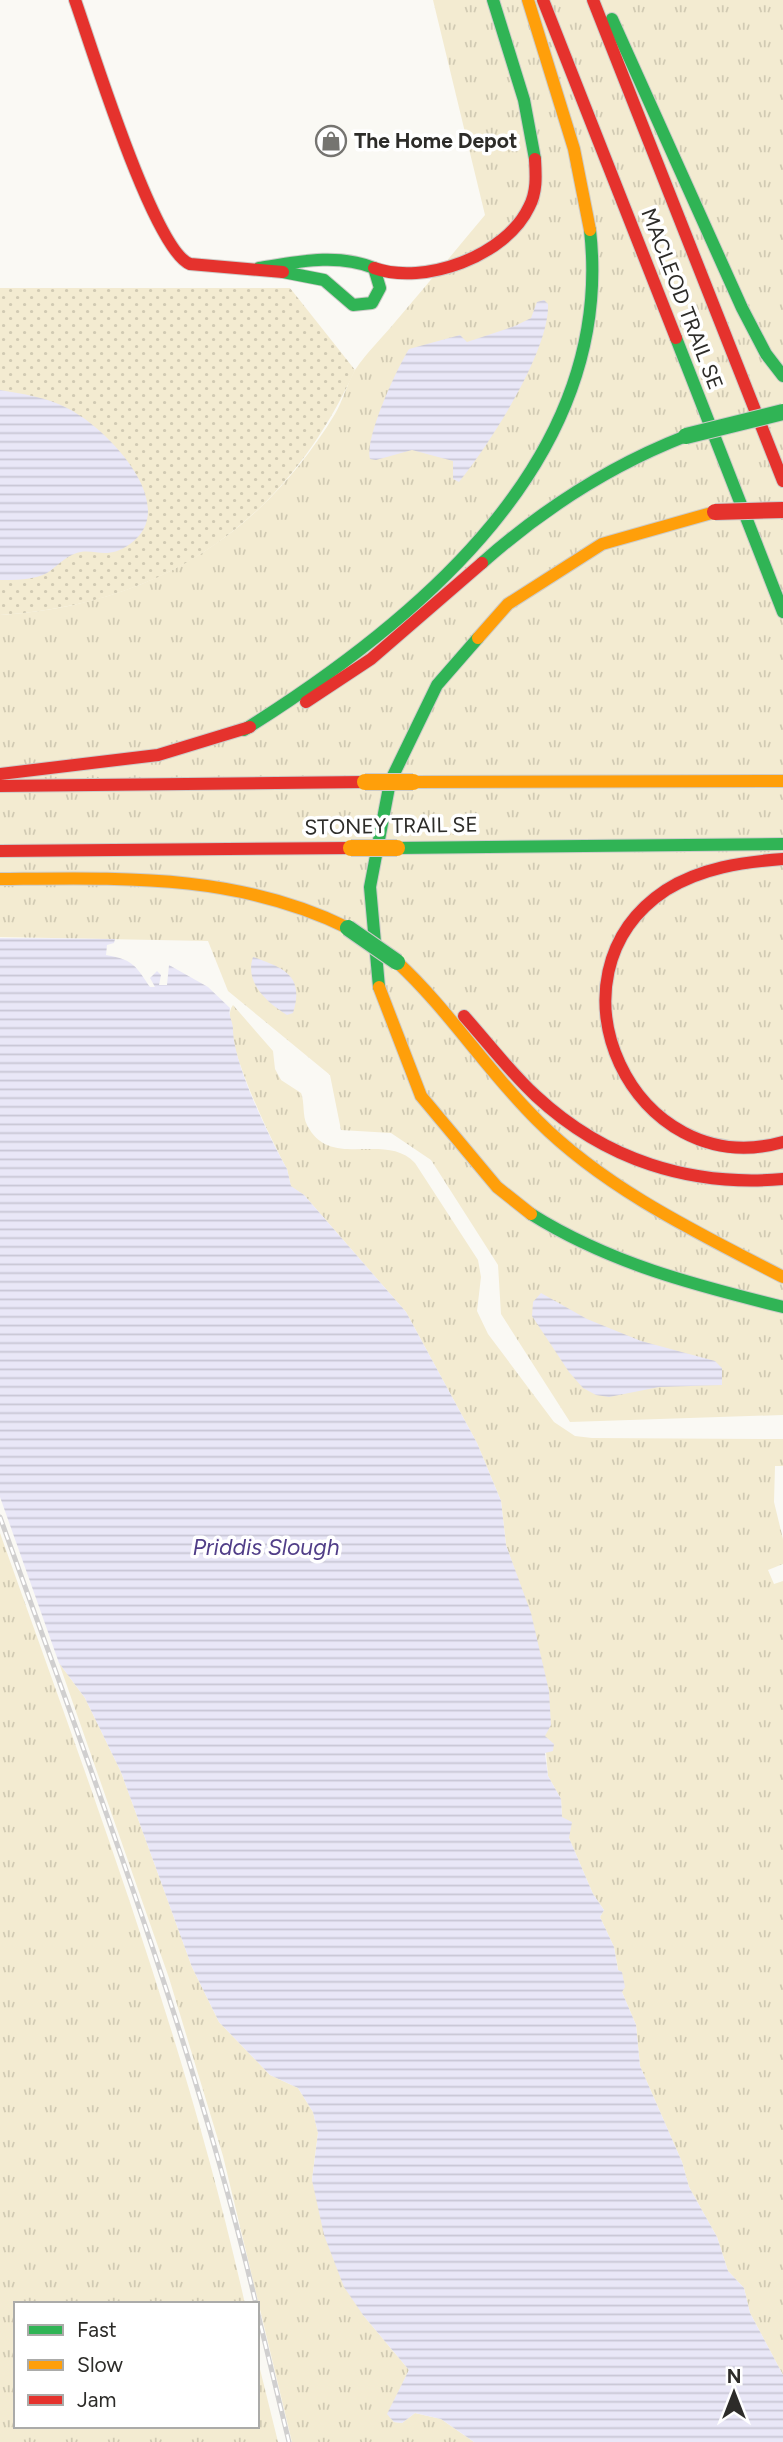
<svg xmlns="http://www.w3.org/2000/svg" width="783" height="2442" font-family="Figtree,sans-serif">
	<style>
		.grass { fill: url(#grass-tufts) }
		.park { fill: url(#park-dots) }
		.water { fill: url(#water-rules) }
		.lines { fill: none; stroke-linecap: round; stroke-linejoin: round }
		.fast-casing { stroke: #cdccc9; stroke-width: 14 }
		.slow-casing { stroke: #cdccc9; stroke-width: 14 }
		.jam-casing { stroke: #cdccc9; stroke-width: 14 }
		.fast { stroke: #30b455; stroke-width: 12 }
		.slow { stroke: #ff9f0a; stroke-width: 12 }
		.jam { stroke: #e5322d; stroke-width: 12 }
		.rail-casing { stroke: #d0cfcf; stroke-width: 5 }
		.rail { stroke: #fff; stroke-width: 2.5; stroke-dasharray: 8; stroke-linecap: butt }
		.fast-bridge-casing { stroke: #cdccc9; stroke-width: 18; stroke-linecap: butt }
		.slow-bridge-casing { stroke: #cdccc9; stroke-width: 18; stroke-linecap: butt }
		.jam-bridge-casing { stroke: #cdccc9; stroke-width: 18; stroke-linecap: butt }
		.fast-bridge { stroke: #30b455; stroke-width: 16 }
		.slow-bridge { stroke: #ff9f0a; stroke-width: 16 }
		.jam-bridge { stroke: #e5322d; stroke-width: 16 }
		.labels { text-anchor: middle; stroke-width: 7; stroke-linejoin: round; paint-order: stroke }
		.poi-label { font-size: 21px; font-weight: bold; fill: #2d2c29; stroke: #fff; text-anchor: start }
		.street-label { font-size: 21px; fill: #2d2c29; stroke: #fff }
		.water-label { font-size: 23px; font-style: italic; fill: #513e88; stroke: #fff }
	</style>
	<defs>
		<pattern id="grass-tufts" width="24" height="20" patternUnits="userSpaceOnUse" patternTransform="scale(1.75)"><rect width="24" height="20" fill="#f3ebd1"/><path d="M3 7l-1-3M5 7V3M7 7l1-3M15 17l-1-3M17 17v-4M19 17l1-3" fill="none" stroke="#d1cab3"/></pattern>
		<pattern id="park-dots" width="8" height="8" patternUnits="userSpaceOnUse" patternTransform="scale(1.75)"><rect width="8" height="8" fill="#f3ebd1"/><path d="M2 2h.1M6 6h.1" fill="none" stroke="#d1cab3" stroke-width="1.8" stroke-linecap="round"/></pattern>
		<pattern id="water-rules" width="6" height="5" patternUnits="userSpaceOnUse" patternTransform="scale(1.75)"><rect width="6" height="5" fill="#e9e7f7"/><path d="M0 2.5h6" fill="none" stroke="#c8c6d4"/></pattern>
	</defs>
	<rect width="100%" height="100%" fill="#faf9f4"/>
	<path class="grass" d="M 433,0 L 783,0 L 783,1415 L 570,1422 L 501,1314 L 498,1265 L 431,1160 L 391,1133 L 341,1130 L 330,1075 L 228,991 L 208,941 L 0,937 L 0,615 C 146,606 259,539 335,414 C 343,400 347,384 355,370 C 366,353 383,337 396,321 C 426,286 455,251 485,215 Z
		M 233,1005 L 273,1051 L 275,1069 L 281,1080 L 301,1093 C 305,1103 302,1115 307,1125 C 330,1171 385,1131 415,1163 L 478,1260 L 481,1277 L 477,1311 L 488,1334 L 554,1422 L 575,1436 L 592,1438 L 783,1439 L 783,1466 L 775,1466 L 774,1502 L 783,1539 L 783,1564 L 768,1570 L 774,1584 L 783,1581 L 783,2375 L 750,2313 L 744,2288 L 728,2271 L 717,2237 L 689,2187 L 682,2162 L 640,2066 L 636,2025 L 622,1992 L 614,1947 L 600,1917 L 604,1910 L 593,1894 L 569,1838 L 562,1818 L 561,1799 L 548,1776 L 537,1643 L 530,1613 L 506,1545 L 501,1501 L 477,1443 L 406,1312 L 304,1195 L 291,1187 L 287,1169 C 273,1144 215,1026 233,1005 Z
		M 0,1533 C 90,1787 186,2040 245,2304 L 16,2304 L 16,2426 L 257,2426 L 257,2357 L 278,2442 L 0,2442 Z
		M 59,1663 L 85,1698 L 121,1772 L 192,1967 L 219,2022 L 270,2075 L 298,2088 L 313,2112 L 318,2133 L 312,2180 L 363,2315 L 409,2370 L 388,2414 L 394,2422 L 402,2423 L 415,2413 L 441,2419 L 474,2442 L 292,2442 L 223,2156 L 169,1978 Z"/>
	<path class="park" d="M 0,288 L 290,288 L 355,370 C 286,521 166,605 0,615 Z"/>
	<path class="water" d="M 544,300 L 548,304 C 550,351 489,445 459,482 L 453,479 L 453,461 L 412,450 L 376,460 L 370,459 C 364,439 397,368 409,349 L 460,335 L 467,342 L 515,326 L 531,318 L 537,302 Z
		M 0,390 C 23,394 46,397 67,408 C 106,427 183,506 130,544 C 105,562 94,546 74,554 C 64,558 56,567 47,573 C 35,580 14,580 0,580 Z
		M 0,938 L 115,939 L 114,943 L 107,945 L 106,955 C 135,960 136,967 150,987 L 155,987 L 150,978 L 157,971 L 161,975 L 159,985 L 167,985 L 169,965 L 208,987 L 230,1008 C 228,1017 233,1021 233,1029 C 233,1063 269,1137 287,1169 L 291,1186 L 304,1195 L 406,1312 L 477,1443 L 501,1501 L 506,1545 L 531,1613 L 549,1691 L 551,1725 L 545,1736 L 554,1744 L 553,1751 L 545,1753 L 548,1776 L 561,1799 L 562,1817 L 572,1822 L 569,1838 L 593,1894 L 604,1910 L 600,1917 L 614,1947 L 618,1970 L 622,1972 L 625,1987 L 622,1992 L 636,2025 L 640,2066 L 682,2162 L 689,2187 L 717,2237 L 728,2271 L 744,2288 L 750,2313 L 783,2375 L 783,2442 L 474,2442 L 441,2419 L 415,2413 L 402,2423 L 394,2422 L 387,2414 L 409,2370 L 363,2315 L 344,2287 L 324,2235 L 312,2180 L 318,2133 L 313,2112 L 298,2088 L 270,2075 L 219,2022 L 192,1967 L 121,1772 L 85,1698 L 59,1663 L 0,1497 Z
		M 253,957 C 283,968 305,975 293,1013 L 287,1015 C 268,1003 244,983 253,957 Z
		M 541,1293 L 587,1319 L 641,1341 L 715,1361 L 722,1368 L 722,1385 L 659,1387 L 609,1397 L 596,1395 L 583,1388 L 569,1372 L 532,1316 L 533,1302 Z"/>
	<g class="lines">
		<g class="fast-casing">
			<path id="fast" d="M 493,0 L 524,100 L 535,159
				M 612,19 L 742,308 L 766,354 L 783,376
				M 259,268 C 297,262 337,253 374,268 L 380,288 L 372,303 L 353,305 L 324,280 L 283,272
				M 676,338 L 783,612
				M 482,563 C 544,508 609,466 686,436
				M 244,730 C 418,621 616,458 590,230
				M 397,848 L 783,844
				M 379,987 L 370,887 L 390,782 L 437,685 L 478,638
				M 531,1214 C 609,1263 694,1285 783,1307"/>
		</g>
		<g class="slow-casing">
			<path id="slow" d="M 528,0 L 574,149 L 590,230
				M 478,638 L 508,604 L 602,544 L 715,512
				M 413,782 L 783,781
				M 0,879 C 122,878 236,873 348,928
				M 397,962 C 449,1010 487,1071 538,1121 C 606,1189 698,1233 783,1277
				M 379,987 L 421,1096 L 497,1187 L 531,1214"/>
		</g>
		<g class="jam-casing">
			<path id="jam" d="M 75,0 C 91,45 154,251 190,264 L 283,272
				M 543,0 L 676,338
				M 593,0 L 783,481
				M 374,268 C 424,286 506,256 529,207 C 537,192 536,176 535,159
				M 306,702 L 371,659 L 482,563
				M 0,774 L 158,755 L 250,727
				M 0,786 L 365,782
				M 0,851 L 351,848
				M 783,859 C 742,862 701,868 666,890 C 536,976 634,1184 783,1142
				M 464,1016 C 488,1043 510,1072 536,1096 C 605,1160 690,1187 783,1179"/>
		</g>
		<use href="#fast" class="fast"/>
		<use href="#slow" class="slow"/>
		<use href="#jam" class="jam"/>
		<g class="rail-casing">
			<path id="rail" d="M 0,1517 C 93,1777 192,2035 256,2304
				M 257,2310 L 289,2442"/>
		</g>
		<use href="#rail" class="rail"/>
		<g class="fast-bridge-casing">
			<path id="fast-bridge" d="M 686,436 L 783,412
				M 348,928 L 397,962"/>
		</g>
		<g class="slow-bridge-casing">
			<path id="slow-bridge" d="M 365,782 L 413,782
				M 351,848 L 397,848"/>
		</g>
		<g class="jam-bridge-casing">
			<path id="jam-bridge" d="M 715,512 L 783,510"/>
		</g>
		<use href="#fast-bridge" class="fast-bridge"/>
		<use href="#slow-bridge" class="slow-bridge"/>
		<use href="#jam-bridge" class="jam-bridge"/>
	</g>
	<defs>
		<g id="shop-ring" transform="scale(1.575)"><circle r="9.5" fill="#fff" stroke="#757470" stroke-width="1.5"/><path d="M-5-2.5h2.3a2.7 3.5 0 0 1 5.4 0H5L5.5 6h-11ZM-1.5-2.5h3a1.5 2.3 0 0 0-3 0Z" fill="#757470"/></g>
	</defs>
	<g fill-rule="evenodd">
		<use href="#shop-ring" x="331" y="141"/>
	</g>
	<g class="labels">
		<g class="poi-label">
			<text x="354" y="148">The Home Depot</text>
		</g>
		<g class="street-label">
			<text transform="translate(682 299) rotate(69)" y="7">MACLEOD TRAIL SE</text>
			<text transform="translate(391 826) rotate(-1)" y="7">STONEY TRAIL SE</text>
		</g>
		<g class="water-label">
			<text x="266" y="1555">Priddis Slough</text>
		</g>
	</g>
	<rect x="14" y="2302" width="245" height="126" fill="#ffffff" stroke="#ababa9" stroke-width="2"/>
	<rect x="28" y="2325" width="35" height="10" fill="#30b455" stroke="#ababa9" stroke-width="2"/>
	<text x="77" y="2337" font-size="21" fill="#2d2c29">Fast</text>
	<rect x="28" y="2360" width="35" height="10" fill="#ff9f0a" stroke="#ababa9" stroke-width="2"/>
	<text x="77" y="2372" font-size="21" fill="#2d2c29">Slow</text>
	<rect x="28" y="2395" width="35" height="10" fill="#e5322d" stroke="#ababa9" stroke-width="2"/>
	<text x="77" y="2407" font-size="21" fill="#2d2c29">Jam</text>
	<g transform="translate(734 2393)" stroke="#ffffff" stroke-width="5" paint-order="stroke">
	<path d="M0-5L12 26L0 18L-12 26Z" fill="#2d2c29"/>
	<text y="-10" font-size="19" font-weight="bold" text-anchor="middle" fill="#2d2c29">N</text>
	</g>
</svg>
